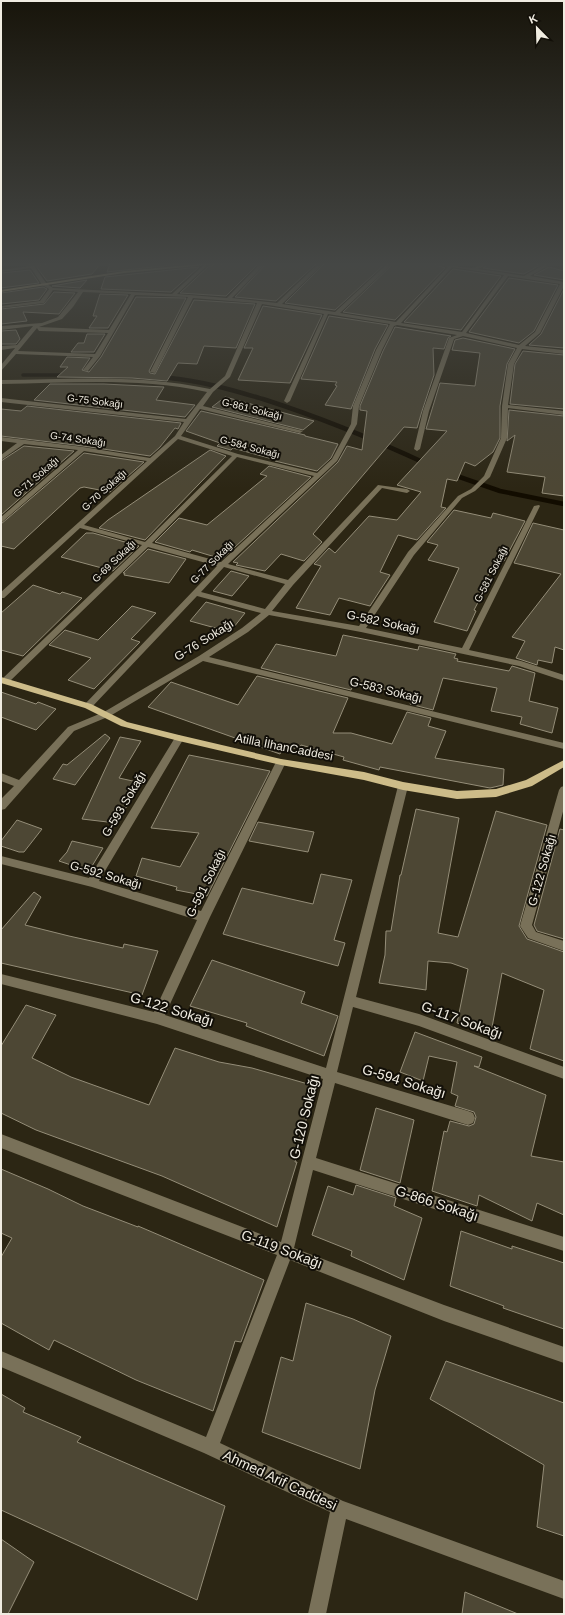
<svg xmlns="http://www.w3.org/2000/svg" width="565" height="1615" viewBox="0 0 565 1615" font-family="Helvetica,sans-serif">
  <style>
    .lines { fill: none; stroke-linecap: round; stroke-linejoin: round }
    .stream-far1 { stroke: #120c00; stroke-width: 3.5 }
    .stream { stroke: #120c00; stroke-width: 4.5 }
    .building { fill: #4d4734; stroke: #948d78 }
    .minor { fill: #797159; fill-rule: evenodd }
    .major { fill: #cdbc89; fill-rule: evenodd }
    .labels { text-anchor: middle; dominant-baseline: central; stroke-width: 4; stroke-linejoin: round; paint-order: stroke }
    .far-street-label { font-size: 10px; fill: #f0ece1; stroke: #120f08 }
    .street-label { font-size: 12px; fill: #f0ece1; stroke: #120f08 }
    .near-street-label { font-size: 14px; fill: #f0ece1; stroke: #120f08 }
  </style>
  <rect width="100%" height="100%" fill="#2c2614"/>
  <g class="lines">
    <path class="stream-far1" d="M23,375H69
      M161,377L178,379"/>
    <path class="stream" d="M170,378C202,381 232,390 263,399C319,417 373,439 427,464
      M451,474L500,491L564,504"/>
  </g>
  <path class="building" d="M57,263H101L92,274L47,281L36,266Z
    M110,263H190L107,272Z
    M229,263H259L226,296L180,293L209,266Z
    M267,263H317L276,301L235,297Z
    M325,263H386L335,310L285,303Z
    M394,263H430L445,268L395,320L343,312Z
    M491,263H531L540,265L524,274L483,268Z
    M199,267L171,292L101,289L105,277Z
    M549,267L564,271V280L534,275Z
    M453,269L501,276L461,330L404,322Z
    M30,270L39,283L1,288V273Z
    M509,278L558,285L534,331L519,343L469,332Z
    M87,280L80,288L52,286Z
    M43,287L47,289L39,300L1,304V293Z
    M564,289V348L529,345L541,334Z
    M54,292L75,293L59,314L23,312L27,321L1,324V309L44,304Z
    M100,294L128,295L108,328H89L97,316H93Z
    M136,297L186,298L149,371L150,373L155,374L194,300L255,304L236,348L204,346L197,364L178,363L167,381L132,378L57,377L68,367H60L67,357L90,358L82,370L89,372L101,357Z
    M263,306L322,315L290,383L238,380L253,348H244Z
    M329,316L388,325L375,349L351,409L325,405L337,386L335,385L337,382L301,379Z
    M395,327L451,336L448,338L444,349L433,348L434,375L422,411L417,428L404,427L313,534L322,542L304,561L281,554L265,571L236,565L238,563L233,562L338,462L347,446L362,450L367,411L360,410V406L383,351Z
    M16,330L20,339L16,344H1V331Z
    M87,334H105L94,352H71L78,343H84Z
    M463,338L515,349L507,364L500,406V438L493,452L475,466L465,462L457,481L447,479L441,507L446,508L417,540L398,535L380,572L390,575L370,606L339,598L330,615L296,608L321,566L314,564L329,548L335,553L369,516L397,520L421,492L397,485L447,431L426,429L440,383L475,386L480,353L452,350L455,340Z
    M523,351L564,355V409L510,404L515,364Z
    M50,384H104L164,387L156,400L195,405L185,417L34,400Z
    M225,397L314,421L303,430L212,407Z
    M27,406L181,423L178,429L175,428L160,447L150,456L83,446L1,436V409L21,411Z
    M509,410L564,416V496L542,493L545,477L507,472L515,435L507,441Z
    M201,411L305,435V436L338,444L331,458L317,471L275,461L276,460L233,448L231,450L217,446L220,443L186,431Z
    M24,446L74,451L1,515V461Z
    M210,450L226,456L145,540L99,528L108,520Z
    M84,453L144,462L110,492L84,487L80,488L14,549L1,546V524Z
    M269,466L311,477L222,559L192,550L190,552L155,542L179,518L207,525L267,476L260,474Z
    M454,510L491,518L493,513L525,521L504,561L497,559L480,590L484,591L474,610L476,611L467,631L434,622L459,568L428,560L438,545L427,542Z
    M533,523L564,530V650L555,647L552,663L538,660L537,665L516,658L525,641L512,637L561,574L514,563Z
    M86,533H93L139,546L113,571L61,557Z
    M148,549L186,559L169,583L124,575L125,573H123Z
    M231,571L249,576L232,596L213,591Z
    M33,585L60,594L62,592L82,598L23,656L1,650V613Z
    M206,602L245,613L230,632L190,621Z
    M132,606L156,613L131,639L140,642L94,689L68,680L91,658L49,645L65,630L98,640Z
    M343,635L418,650L419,646L456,654L454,658L458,659L457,661L509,671L512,666L535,673L529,701L558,708L552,733L520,724L522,717L491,711L497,688L443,678L433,710L410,704L414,697L392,692L393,691L354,683L351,690L261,668L276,644L336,656Z
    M257,676L348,698L333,733H351L392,744L407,712L431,718L428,726L446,731L435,758L504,769L503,785L490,788L380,767L379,770L343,760L344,757L301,745L299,749L284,746L280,754L148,707L171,682L238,705Z
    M1,692L36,704L38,702L56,709L36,730L1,717Z
    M105,734L110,738L75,785L53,779L63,764L67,765Z
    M120,737L141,741L119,778L142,783L116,823L82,819Z
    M189,755L270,771L207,896L176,890L177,887L136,876L142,858L180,867L199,833L151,828Z
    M416,809L459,818L438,933L458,937L496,811L547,825L519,926L527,939L564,952V1061L530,1049L544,990L502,973L491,1033L457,1023L468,969L451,963L428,961L426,990L379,983L385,955L386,931H391L400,875H401Z
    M17,820L42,829L24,852H19L1,846V841Z
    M258,822L314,832L308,852L249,841Z
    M560,829L564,830V939L537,931L534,925Z
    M72,841L103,848L89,871L59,861L67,852Z
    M321,874L352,880L334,940L345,943L338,966L223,934L242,888L313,904Z
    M34,892L41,897L25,925L69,936L123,948L124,944L158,951L142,995L1,963V930Z
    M212,960L305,992L301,1003L338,1016L324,1056L246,1026L247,1023L190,1006Z
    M26,1005L56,1015L32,1058L71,1077L149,1105L175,1048L219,1062L252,1068L315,1086L295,1162H297L277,1227L162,1176L36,1130L1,1113V1046Z
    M415,1032L482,1057L479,1067L474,1066L546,1095L531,1156L564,1162V1215L537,1203L532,1221L479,1195L477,1206L432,1191L444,1131L447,1132L450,1121L469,1126L474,1124L476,1117L474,1112L455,1106L458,1096L451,1093L457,1062L429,1056L423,1081L400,1072Z
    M376,1108L414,1120L400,1183L360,1170Z
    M1,1169L48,1189L83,1206L138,1227V1226L264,1280L241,1342L235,1341L213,1411L136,1380L54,1340L49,1350L1,1323V1257L12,1238L1,1233Z
    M356,1185L396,1198L394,1206L422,1218L404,1280L351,1256L352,1251L312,1235L328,1186L353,1195Z
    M461,1231L512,1249V1246L564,1263V1329L503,1308L504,1306L450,1286Z
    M306,1303L353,1319L391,1336L375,1390L360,1469L262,1432L281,1357L293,1361Z
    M446,1361L564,1403V1536L537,1527L544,1465L430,1399Z
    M1,1394L25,1408L23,1412L81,1437L77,1442L225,1506L197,1600L1,1510Z
    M1,1539L34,1562L8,1614H1Z
    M465,1592L518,1614H462Z"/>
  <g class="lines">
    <path class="minor" d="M28,263H32L46,283L53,288L172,294L206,263H210L177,294L227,298L261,263H266L232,298L277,303L319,263H324L282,304L335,312L388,263H393L340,313L396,322L448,267L431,263C444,263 461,268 472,268C478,267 483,263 490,263L478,269L524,276L547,263H553L530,276L564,282V286L540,333L525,346L564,350V354L522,349L514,364L508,405L564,411V415L508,408L507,438L490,477L475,491L462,498L414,555L366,628L462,648L534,506L539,505L540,506L469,650L521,661L564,675V681L519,666L361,632L269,615L248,632L209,657L564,743V749L203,661L110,716L74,731L5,809L1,810V799L14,786L1,781V773L19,780L68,727L104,712L199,656L242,628L261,613L197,596L91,708H85L84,706L85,704L217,566L148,547L8,683H2V679L142,545L80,528L4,598H1V592L147,461L84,451L1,523V517L78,450L24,444L1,460V455L17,443L1,441V437L83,447L150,458L175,436L184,422L1,402V398L186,419L207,392C139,377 70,383 1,384V380C71,379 141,374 210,389L225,376L257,303L193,298L155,373L150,372L188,297L135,295L100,356L88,371L83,370L93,357L16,354L1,371V365L15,348L1,350V346L17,345L33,326L1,330V326L42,323L58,317L78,292L53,290L44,303L1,308V306L40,301L49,289L42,285L31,268L1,272V270L30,266ZM452,267L504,275L462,332L401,323ZM508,276L560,284L535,332L519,345L466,333ZM83,292L131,294L109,330L39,327L62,319L73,307ZM262,304L324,314L284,401L287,403L290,401L328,314L390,324L376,350L353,406L351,424L332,459L317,473L238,454L181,436L200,409L300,433L303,431L203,406L213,392L230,377ZM397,325L457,335L449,338L423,411L414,449L417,451L420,449L429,411L454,339L463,336L517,348L508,364L502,406L501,438L484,476L471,489L458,496L408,552L359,626L272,611L293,585L382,488L407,493L410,491L407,489L378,485L288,580L228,564L337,461L357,424L359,406L382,350L394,326ZM37,328L39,331L108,333L95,354L18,351ZM178,439L232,456L145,542L84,525ZM237,457L314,476L221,562L152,543ZM224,567L285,584L265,609L201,592Z
      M179,735L184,738L99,881L201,911L276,762L281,759L286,762L210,917L165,1015L326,1068L398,786L400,783H406L408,786L356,997L419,1014L564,1067V1079L419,1026L353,1007L337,1072L468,1111L473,1113L475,1118L473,1123L468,1125L335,1083L316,1158L564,1237V1251L313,1170L294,1248L444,1305L564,1347V1363L444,1321L290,1260L220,1443L343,1501L564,1581V1599L346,1519L326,1614H308L330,1512L204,1453L1,1367V1351L206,1437L277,1255L1,1148V1134L281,1242L323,1079L157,1024L1,984V974L154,1012L197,920L92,887L1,864V856L89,878L176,736Z
      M564,786V808L532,925L536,932L564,941V951L528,938L520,926L559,790L561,787Z"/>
    <path class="major" d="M208,263H228L124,273L1,292V290L124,271Z
      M1,677L91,704L127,722L179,735L281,759L364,772L403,782L457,791L496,789L526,780L564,760V767L532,786L496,797L457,799L403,790L364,780L281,765L179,741L121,726L85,708L1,683Z"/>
  </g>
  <linearGradient id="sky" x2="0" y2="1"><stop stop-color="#18150b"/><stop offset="0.54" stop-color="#454745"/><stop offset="1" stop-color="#454745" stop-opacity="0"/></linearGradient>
  <rect width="565" height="489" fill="url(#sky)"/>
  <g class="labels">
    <g class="far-street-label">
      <text transform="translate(95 401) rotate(7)">G-75 Sokağı</text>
      <text transform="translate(252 409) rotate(14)">G-861 Sokağı</text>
      <text transform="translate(78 439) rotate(8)">G-74 Sokağı</text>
      <text transform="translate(250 447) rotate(15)">G-584 Sokağı</text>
      <text transform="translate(36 477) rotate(-41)">G-71 Sokağı</text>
      <text transform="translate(104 490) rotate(-42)">G-70 Sokağı</text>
      <text transform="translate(114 561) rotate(-44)">G-69 Sokağı</text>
      <text transform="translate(212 562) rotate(-45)">G-77 Sokağı</text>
      <text transform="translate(491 574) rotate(-63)">G-581 Sokağı</text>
    </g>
    <g class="street-label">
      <text transform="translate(383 622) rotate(12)">G-582 Sokağı</text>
      <text transform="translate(204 640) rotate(-32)">G-76 Sokağı</text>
      <text transform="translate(386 690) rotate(14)">G-583 Sokağı</text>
      <text transform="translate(284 747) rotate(11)">Atilla İlhanCaddesi</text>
      <text transform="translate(124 804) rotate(-59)">G-593 Sokağı</text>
      <text transform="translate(542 870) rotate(-74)">G-122 Sokağı</text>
      <text transform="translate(106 875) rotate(16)">G-592 Sokağı</text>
      <text transform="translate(206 883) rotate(-64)">G-591 Sokağı</text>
    </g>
    <g class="near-street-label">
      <text transform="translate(172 1009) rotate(17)">G-122 Sokağı</text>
      <text transform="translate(462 1020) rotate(20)">G-117 Sokağı</text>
      <text transform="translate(404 1081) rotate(17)">G-594 Sokağı</text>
      <text transform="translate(304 1117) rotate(-76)">G-120 Sokağı</text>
      <text transform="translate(437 1203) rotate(18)">G-866 Sokağı</text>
      <text transform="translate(282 1249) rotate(21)">G-119 Sokağı</text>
      <text transform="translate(280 1480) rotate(25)">Ahmed Arif Caddesi</text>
    </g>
  </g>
  <rect width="565" height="1615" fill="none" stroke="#f0ece1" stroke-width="4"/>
  <g transform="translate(537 28) rotate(337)" stroke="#120f08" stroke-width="3" paint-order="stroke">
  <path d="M0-3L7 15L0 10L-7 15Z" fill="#f0ece1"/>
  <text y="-6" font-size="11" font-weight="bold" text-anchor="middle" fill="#f0ece1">K</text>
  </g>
</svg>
